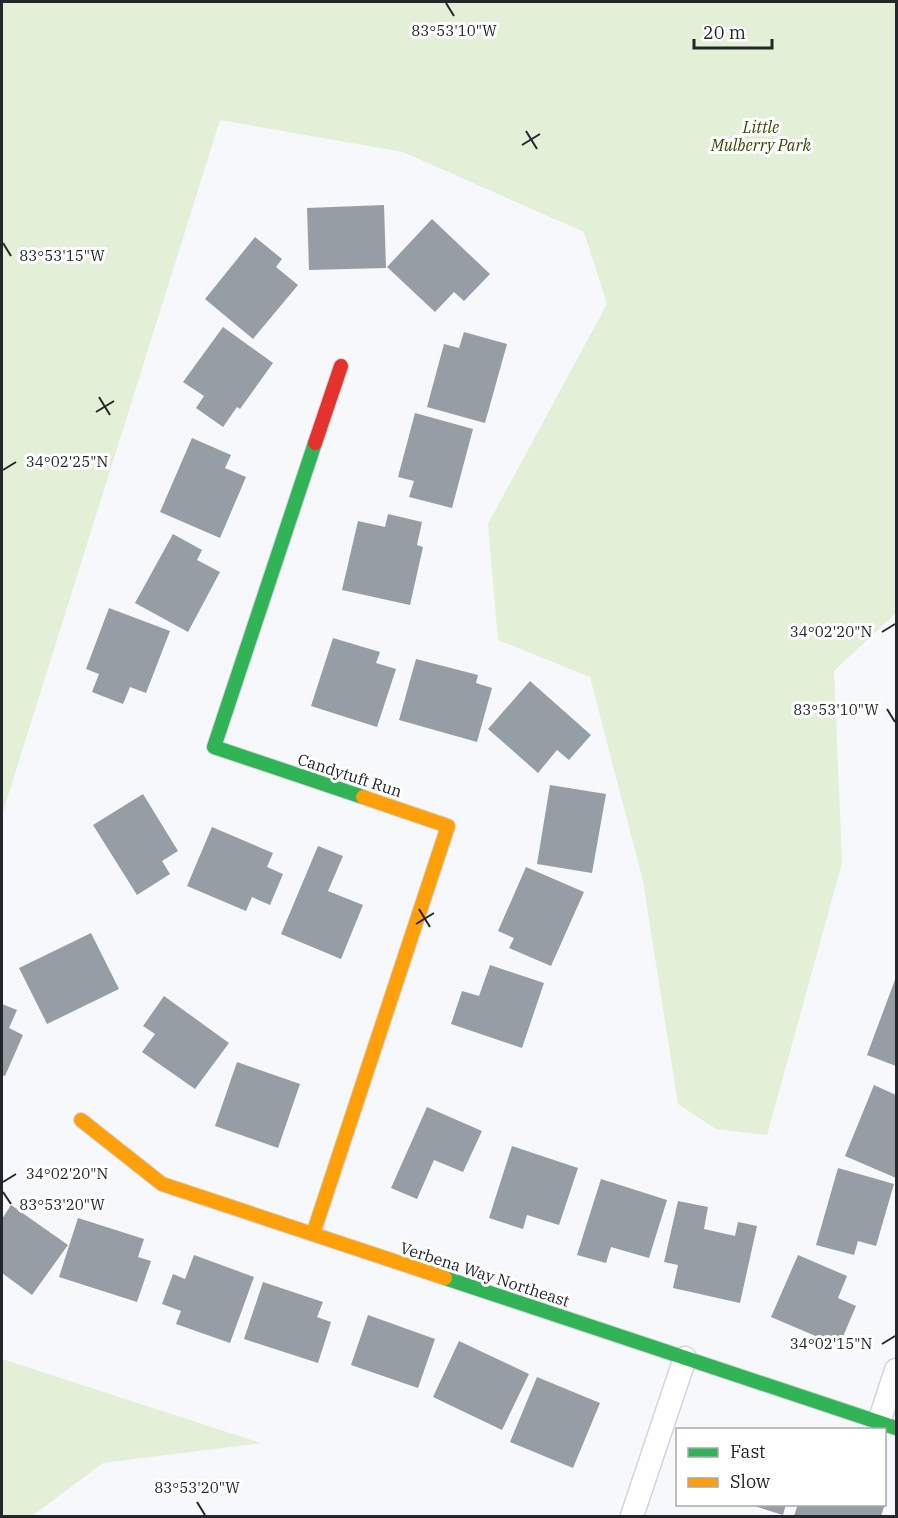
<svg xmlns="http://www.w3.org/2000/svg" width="898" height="1518" viewBox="0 0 898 1518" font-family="'IBM Plex Serif',serif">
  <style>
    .green { fill: #e3efd7 }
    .building { fill: #969da5 }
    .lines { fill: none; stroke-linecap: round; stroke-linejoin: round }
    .street-casing { stroke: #d3d5d9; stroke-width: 25 }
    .fast-casing { stroke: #d3d5d9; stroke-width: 16 }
    .slow-casing { stroke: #d3d5d9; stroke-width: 16 }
    .jam-casing { stroke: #d3d5d9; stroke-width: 16 }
    .street { stroke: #fefefe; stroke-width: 22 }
    .fast { stroke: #30b455; stroke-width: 14 }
    .slow { stroke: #ff9f0a; stroke-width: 14 }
    .jam { stroke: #e5322d; stroke-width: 14 }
    .ticks { fill: none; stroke: #23262a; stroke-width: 2 }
    .labels { text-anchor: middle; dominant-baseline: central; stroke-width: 6; stroke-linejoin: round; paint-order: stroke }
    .park-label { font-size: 16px; font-style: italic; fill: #344900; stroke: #fff }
    .street-label { font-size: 16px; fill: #23262a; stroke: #fff }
    .ticks-label { font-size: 15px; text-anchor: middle; fill: #23262a; stroke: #fff; stroke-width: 6; stroke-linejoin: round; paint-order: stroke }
  </style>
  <rect width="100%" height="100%" fill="#f6f8fb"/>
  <path class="green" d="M2,2H896V613L834,671L842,863L767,1135L716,1129L678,1104L643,881L590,677L498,640L488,524L607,304L584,232L403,152L220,120L2,815Z
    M2,1359L261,1443L103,1463L32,1516H2Z"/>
  <path class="building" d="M384,205L386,268L309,270L307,208Z
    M432,219L490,274L464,301L454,292L435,312L387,267Z
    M255,237L282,259L276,267L298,285L253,339L205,299Z
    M223,327L273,363L240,409L237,407L223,427L196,408L204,396L183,382Z
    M464,332L507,344L485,423L427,407L444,344L459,348Z
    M415,413L473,429L452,508L409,497L414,481L398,477Z
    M192,438L231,455L225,468L246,477L220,538L160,512Z
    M388,514L422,522L417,545L423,547L410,605L342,590L358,521L385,527Z
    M173,534L202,550L197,560L220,572L188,632L135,603Z
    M109,608L170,631L146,693L130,687L123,704L92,692L99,674L86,669Z
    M333,638L380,652L376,663L396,669L377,727L311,706Z
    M416,659L478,675L476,683L492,688L477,742L399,720Z
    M530,681L591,735L569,760L557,750L538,773L488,729Z
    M550,785L606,794L592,873L537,864Z
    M143,794L178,851L162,861L170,874L137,895L93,825Z
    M212,827L273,853L267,867L283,874L270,905L252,897L246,911L187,886Z
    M318,846L343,856L328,891L363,905L341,959L281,934Z
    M526,867L584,892L551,966L509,948L514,938L498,931Z
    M91,933L119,989L47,1024L19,968Z
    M490,965L544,983L522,1048L451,1024L462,991L479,996Z
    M896,977V1066L867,1055Z
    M164,996L229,1043L195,1089L142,1052L155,1034L143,1026Z
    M2,1004L17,1010L9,1028L23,1035L5,1076L2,1075Z
    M237,1062L300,1084L278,1148L215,1126Z
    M874,1085L896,1095V1178L845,1156Z
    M427,1107L482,1131L463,1172L434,1160L417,1199L391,1188Z
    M512,1146L578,1168L559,1225L527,1215L523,1229L489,1218Z
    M838,1168L894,1184L876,1246L858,1241L854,1255L816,1245Z
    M601,1179L667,1200L649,1258L611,1247L606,1263L577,1255Z
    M678,1201L708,1207L704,1229L735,1236L738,1222L757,1226L740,1303L673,1288L678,1265L664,1262Z
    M11,1205L68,1245L32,1295L2,1273V1219Z
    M78,1218L144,1239L138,1257L151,1261L137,1302L59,1277Z
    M194,1255L254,1277L230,1343L176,1324L181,1311L162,1304L173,1274L185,1279Z
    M798,1255L847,1276L838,1298L856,1306L839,1346L771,1317Z
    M263,1282L323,1302L317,1317L331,1322L318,1363L244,1339Z
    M368,1315L435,1339L418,1388L351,1365Z
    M459,1341L529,1374L502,1430L433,1397Z
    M537,1377L600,1403L573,1468L510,1442Z
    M748,1504H786L783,1515Z
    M798,1504H885L881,1516H794Z"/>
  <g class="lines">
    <g class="street-casing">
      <path id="street" d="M879,1422L896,1370
        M632,1516L685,1358"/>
    </g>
    <g class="fast-casing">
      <path id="fast" d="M315,443L214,747L363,797
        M445,1278L896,1428"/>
    </g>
    <g class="slow-casing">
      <path id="slow" d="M81,1120L162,1184L445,1278
        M313,1234L448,826L363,797"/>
    </g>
    <g class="jam-casing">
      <path id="jam" d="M315,443L341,366"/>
    </g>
    <use href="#street" class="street"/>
    <use href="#fast" class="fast"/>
    <use href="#slow" class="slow"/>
    <use href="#jam" class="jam"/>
  </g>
  <path class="ticks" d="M446,3L454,16M526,131L537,149M522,145L540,134M3,243L11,256M99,397L110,415M96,412L114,401M3,470L16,462M882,632L895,624M887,709L895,722M419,909L430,927M416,924L434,913M3,1182L16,1174M3,1192L11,1204M882,1344L895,1336M197,1502L205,1515"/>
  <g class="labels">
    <g class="park-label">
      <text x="761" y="127">Little<tspan x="761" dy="18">Mulberry Park</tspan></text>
    </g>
    <g class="street-label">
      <text transform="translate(350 775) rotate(18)">Candytuft Run</text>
      <text transform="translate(485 1274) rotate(18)">Verbena Way Northeast</text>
    </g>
  </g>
  <g class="ticks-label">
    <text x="454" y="36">83°53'10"W</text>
    <text x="62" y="261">83°53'15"W</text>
    <text x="67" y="467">34°02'25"N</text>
    <text x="831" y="637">34°02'20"N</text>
    <text x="836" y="715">83°53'10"W</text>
    <text x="67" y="1179">34°02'20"N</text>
    <text x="62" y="1210">83°53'20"W</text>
    <text x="831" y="1349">34°02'15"N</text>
    <text x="197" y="1493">83°53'20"W</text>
  </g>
  <rect width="898" height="1518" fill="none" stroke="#23262a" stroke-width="6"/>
  <rect x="676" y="1428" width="210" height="78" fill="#ffffff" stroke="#a7a8aa" stroke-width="1.5"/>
  <rect x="688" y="1448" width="30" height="9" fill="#30b455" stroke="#a7a8aa" stroke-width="1.5"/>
  <text x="730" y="1458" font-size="18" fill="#23262a">Fast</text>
  <rect x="688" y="1478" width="30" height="9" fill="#ff9f0a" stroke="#a7a8aa" stroke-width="1.5"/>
  <text x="730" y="1488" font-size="18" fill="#23262a">Slow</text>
  <path d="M694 39v9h78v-9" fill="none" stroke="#23262a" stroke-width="3"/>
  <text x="703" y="39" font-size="18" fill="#23262a" stroke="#ffffff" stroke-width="4.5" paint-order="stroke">20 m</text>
</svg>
